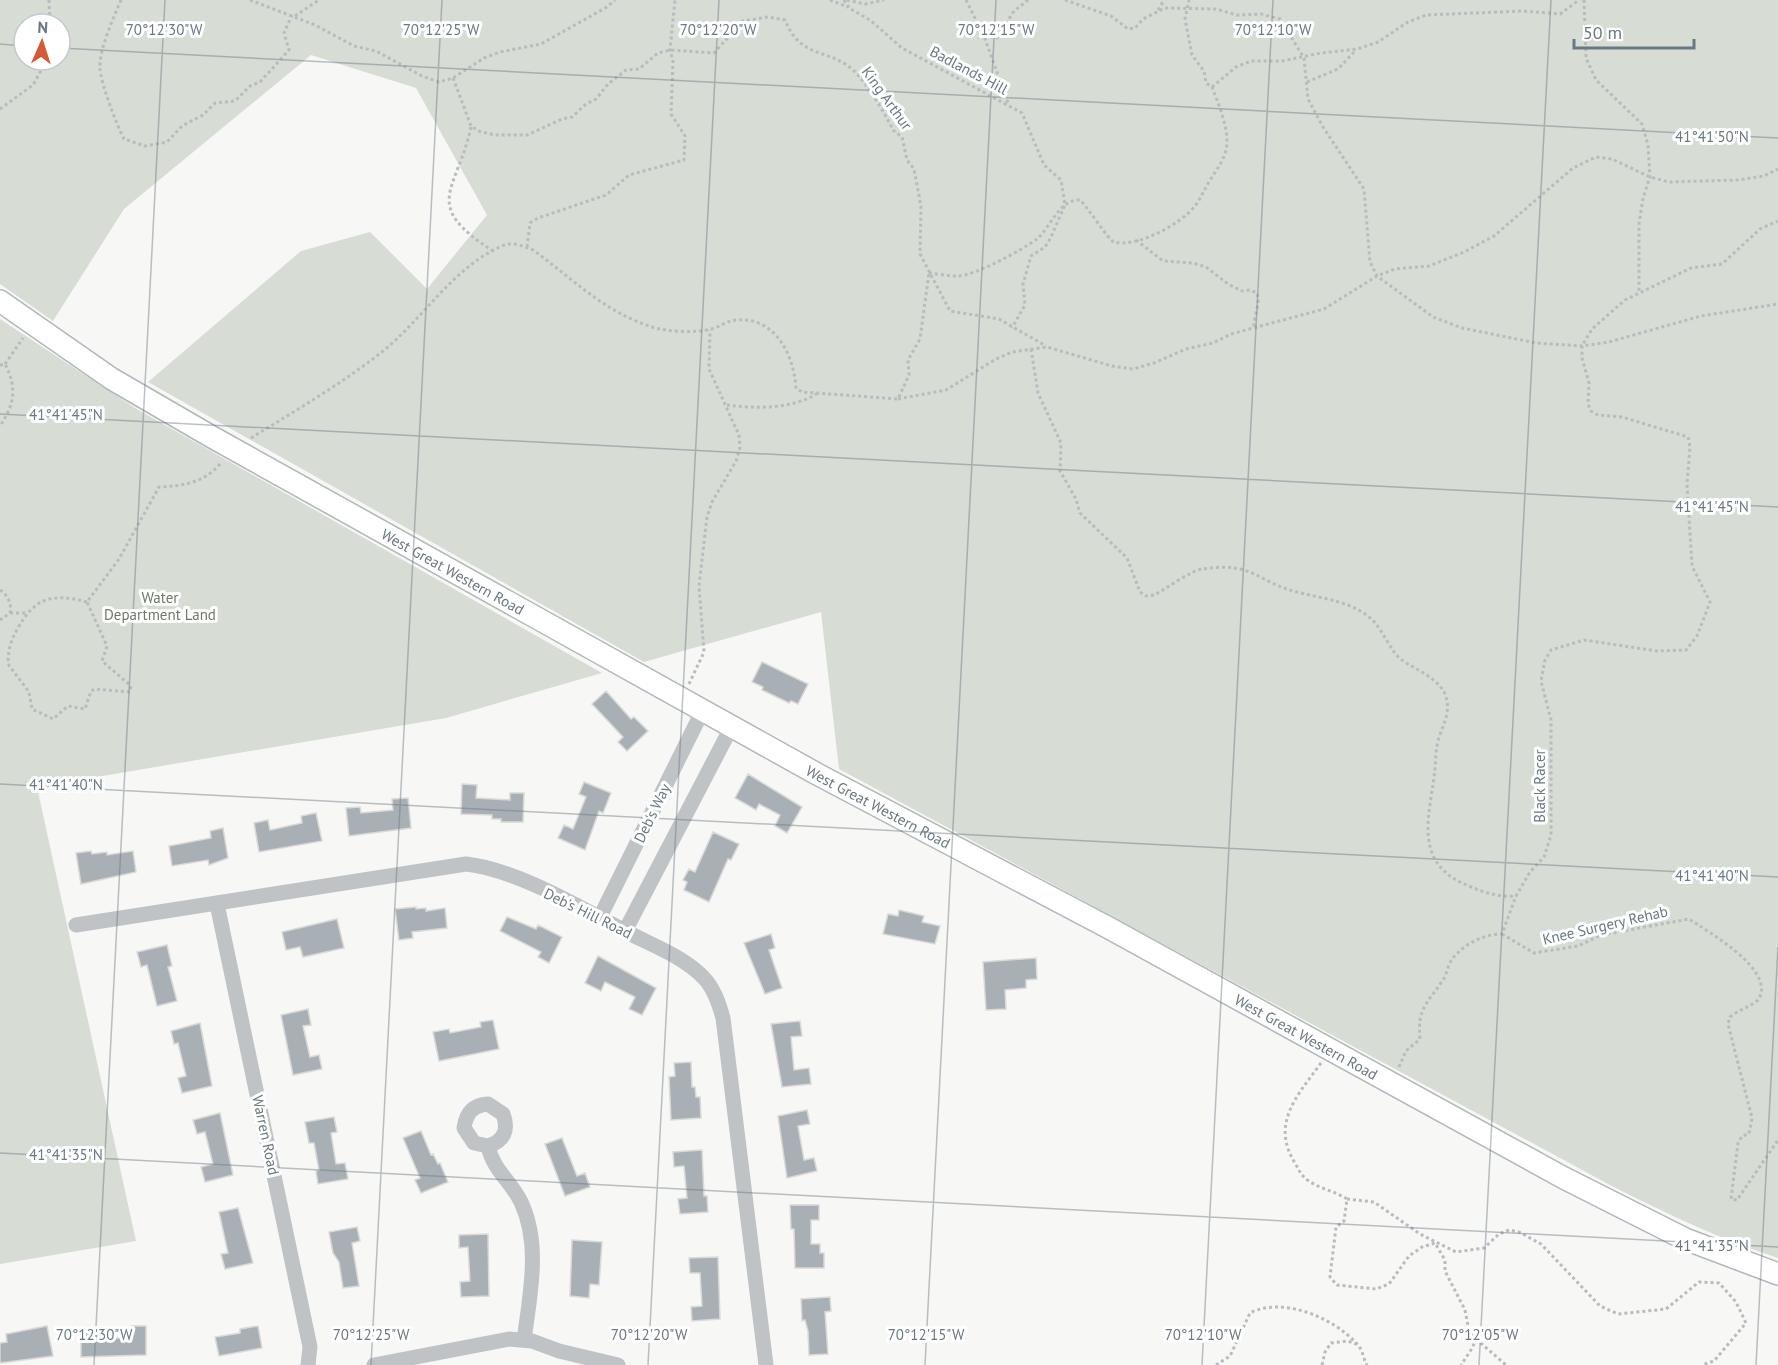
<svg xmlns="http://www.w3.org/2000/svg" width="1778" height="1365" viewBox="0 0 1778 1365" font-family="'PT Sans',sans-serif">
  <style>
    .green { fill: #d7dcd4; fill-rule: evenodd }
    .building { fill: #a9b0b5; stroke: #d9d9d7; stroke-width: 1.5 }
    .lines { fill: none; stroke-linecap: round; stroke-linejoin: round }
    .secondary-casing { stroke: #b1b7bb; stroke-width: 24 }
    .path { stroke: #b9bcbe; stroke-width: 3; stroke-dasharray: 3 3; stroke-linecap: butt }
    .street { stroke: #bfc3c6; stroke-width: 15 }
    .secondary { stroke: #fff; stroke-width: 21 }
    .ticks { fill: none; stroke: #697883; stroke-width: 1.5; stroke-opacity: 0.45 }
    .labels { text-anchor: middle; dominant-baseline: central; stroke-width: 6; stroke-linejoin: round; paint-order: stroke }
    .street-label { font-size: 15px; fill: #697883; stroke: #fff }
    .park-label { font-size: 15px; fill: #6b7b67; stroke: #fff }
    .ticks-label { font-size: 15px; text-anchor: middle; fill: #697883; stroke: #fff; stroke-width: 6; stroke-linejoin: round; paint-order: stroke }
  </style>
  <rect width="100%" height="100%" fill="#f7f7f5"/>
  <path class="green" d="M0,0H1778V1258C1720,1239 1665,1213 1610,1185L839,769L821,612L644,662L148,382L301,251L370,232L427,289L487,215L416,88L311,55L124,209L53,321L0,284ZM24,24H60V60H24Z
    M0,319L135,408L602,673L446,718L37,787L136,1241L0,1264Z"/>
  <path class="building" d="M762,662L808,684L798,704L791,701L789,703L762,690L763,687L752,682Z
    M606,691L631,719L634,717L648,731L627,751L618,742L623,737L592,704Z
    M748,774L802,807L787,833L775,826L780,815L759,804L756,810L735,798Z
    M584,782L611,793L603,813L599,811L585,850L558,838L564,825L573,829L586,797L579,794Z
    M462,784L477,785L476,798L510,800V793H524L523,822H501V819H492V815L461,814Z
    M408,798L411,828L349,836L346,808L360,807L361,813L393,810L392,799Z
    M316,813L322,841L259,852L254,823L268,820L270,830L302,823L301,816Z
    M223,828L228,858L209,865L208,860L172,866L169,846L211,838L210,831Z
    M713,832L739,844L731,860L728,859L709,902L684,890L687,882L683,880L689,869L695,872Z
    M91,851L92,854L107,852V855L133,851L136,872L81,884L76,853Z
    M416,907V909L426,908V911L445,908L447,928L412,932L413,938L399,940L395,909Z
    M899,910L924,916L922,922L940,926L935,944L883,934L888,914L898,916Z
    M507,917L536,929L538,925L562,937L549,963L538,957L541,952L500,931Z
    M337,919L344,948L303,957L300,947L286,950L282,932Z
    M771,934L775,948L769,950L782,988L765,994L744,943Z
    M167,945L172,966L168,967L177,1001L157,1006L147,965L141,967L137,952Z
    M598,956L656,988L642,1015L629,1009L635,997L605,982L601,991L585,983Z
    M1036,958L1037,979L1026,980V988L1005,990L1006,1009L986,1010L983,962Z
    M308,1009L311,1025L303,1026L310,1057L319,1055L322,1069L293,1075L281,1015Z
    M493,1020L499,1049L439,1061L433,1032L449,1029L450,1033L481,1027L480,1022Z
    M800,1021L802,1036L791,1037L794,1070L809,1068L811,1084L782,1087L771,1024Z
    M200,1023L212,1086L182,1093L178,1078L186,1076L178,1043L174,1044L171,1031Z
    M691,1062L692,1087H695L696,1097H700L701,1118L671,1120L669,1077L675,1076L674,1063Z
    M807,1110L810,1124L798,1126L804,1160L814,1158L817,1171L787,1178L778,1116Z
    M220,1113L233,1175L205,1182L201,1167L213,1164L205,1132L197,1134L193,1120Z
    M334,1117L337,1132L331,1133L336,1164L345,1163L348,1179L318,1184L316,1171L319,1170L314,1143H309L305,1122Z
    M421,1131L431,1155L433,1154L438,1164L440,1163L448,1182L421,1193L415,1180L420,1178L403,1138Z
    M562,1138L577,1176L585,1173L590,1187L565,1196L545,1144Z
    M702,1150L704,1196H707L708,1212L680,1214L678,1199L687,1198L684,1166L674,1167L673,1152Z
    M790,1205H819V1220H811V1244H820V1253H824V1268H795L794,1229H791Z
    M238,1208L253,1263L225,1269L221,1254L228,1253L219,1212Z
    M357,1227L360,1241L352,1243L359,1286L343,1288L339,1262L333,1253L329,1232Z
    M488,1234L489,1296L461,1297L460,1282L470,1281L468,1247L459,1248V1235Z
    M572,1240L602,1242L599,1285L590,1284L589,1298L570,1296Z
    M718,1257L720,1319L692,1321L691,1307L702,1306L700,1273H690L689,1258Z
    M830,1297L831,1311L825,1312L828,1354L809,1355L808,1331L805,1320L802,1321L801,1299Z
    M47,1326L53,1356L0,1363V1343L7,1342L6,1334Z
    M131,1326H146V1355L81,1357V1328H98V1338H131Z
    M258,1326L262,1348L219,1356L215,1337L240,1333V1329Z"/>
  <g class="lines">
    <g class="secondary-casing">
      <g id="secondary">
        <path id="s1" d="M0,301L112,379L212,437L817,774L1109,928L1564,1178L1685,1239L1778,1274"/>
      </g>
    </g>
    <path class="path" d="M49,0L50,24
      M121,0C114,17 99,49 100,68C100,81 117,126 124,139L145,146L167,142L182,126L203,115L215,103L235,101L250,86L260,82L289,50L284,33L292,15
      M250,0L315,25L354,46L376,51L422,76L439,82L453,78L484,58L500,52L541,44L607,7L615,0
      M830,0L848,7
      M844,0L849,8L870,20L902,48L1022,113L1044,165L1061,180L1065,205L1050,239L1045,247L1031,256L1023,284L1025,305L1012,328
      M847,0L865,4L884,0
      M966,0L984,36L1008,103
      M1065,0L1111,16L1128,29L1135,28L1143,19L1165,8L1216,9L1237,15L1261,14L1280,19L1304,58L1308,99L1323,127L1364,189L1370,262L1377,276L1433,317L1462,328L1502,336L1536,343L1582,346L1609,342L1701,316L1778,304
      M1584,0L1586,58L1596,80L1642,124L1648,145L1650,177L1643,198L1639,224V292
      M1158,10L1164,0
      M295,16L319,0
      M984,36L997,38L1014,11L1028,0
      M453,78L471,126L478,131L495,135H527L562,119L572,117L586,104L596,99L608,84L626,70L639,69L658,53L670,50L714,53L743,21L768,17L785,20C802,62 830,46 856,73C872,90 883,112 894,131L902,137L907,160L914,169L921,206L920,254L950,311L999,319L1046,346
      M1307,82L1338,69L1356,50
      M1212,87L1236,67L1251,61H1282L1321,53L1357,49L1378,42L1408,22L1426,15L1522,11L1560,14L1579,0
      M0,109L33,85L47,60
      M471,127C457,192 420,204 493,251
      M1136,240L1163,261L1193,263L1206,267L1228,284L1242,291L1250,290L1257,293C1261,305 1253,316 1254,329
      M527,247L530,223L538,218L606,195L629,175L684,160L685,136L671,114L673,61L670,50L675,0
      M929,273C938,274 948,276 957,276C975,276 1022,250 1037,239C1051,227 1059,199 1080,200C1087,206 1109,241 1114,242C1137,248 1181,224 1195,206C1201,198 1204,190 1209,182C1217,168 1227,158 1227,141C1227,124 1218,103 1212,87L1206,83L1204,71L1192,55L1185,19L1189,0
      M1031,349L1038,393L1061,443L1060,471L1076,499L1080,513L1127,558L1140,592L1146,596L1154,595C1166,589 1190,571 1202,569C1211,568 1225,566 1234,568C1252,570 1267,582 1284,588C1311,598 1346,598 1369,617C1383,628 1390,652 1402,660C1416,670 1441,679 1446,697C1451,714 1442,726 1438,741C1435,753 1436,765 1434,777C1429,816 1415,859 1460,882C1477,890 1497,898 1516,896L1530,872L1544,857L1551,835V720L1541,681L1545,660L1551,650L1584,640L1657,651L1686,650L1697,636L1710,602L1692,566L1687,484L1690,447L1688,437L1622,417L1598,415L1591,411L1588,404L1589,383L1582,358V346L1592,329L1625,300L1691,268L1722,264L1760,229L1778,221
      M5,364L23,338
      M0,365L5,364C17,387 15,404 0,426
      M898,399L946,390L996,359L1012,352L1047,347L1112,366L1133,369L1154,363L1186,349L1213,343L1231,334L1324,309L1377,276L1395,269L1429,266L1464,252L1494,236L1573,168L1596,157L1612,159L1650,177L1669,182L1738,180L1764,176L1778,169
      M727,405C757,409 793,409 818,393
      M251,438C295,411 341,384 382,352C423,319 452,268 502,246C512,241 523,246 533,250C572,278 604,312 652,327C667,332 696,333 711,329C720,327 728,320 737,320C776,317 794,356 796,388L802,392L898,399L909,375L908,360L920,339L929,273
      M0,590C8,595 12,604 10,613L0,620
      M87,602C53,593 35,597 18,628C11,640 8,649 8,664L29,692L32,709L53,719L68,706L85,709L91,691L95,689L130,692L131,686L102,661L107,646L87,602L119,559L159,487C183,486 204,483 221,463
      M10,613H26
      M689,684L704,652L699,586L707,517L712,502L736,461L740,448L739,435L709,369L710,330
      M1502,934L1534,953L1578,946L1601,935L1689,919C1707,931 1778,971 1758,1000C1750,1007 1738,1010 1730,1017L1728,1024L1752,1118L1749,1134L1742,1136L1738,1143L1731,1199L1737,1200L1778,1140
      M1321,1063C1298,1095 1270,1123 1295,1163C1299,1170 1301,1176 1309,1181C1320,1189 1335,1191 1347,1199L1344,1221L1336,1227L1330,1277L1337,1285L1376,1289L1389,1284L1409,1256L1422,1247L1435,1243L1445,1260V1271L1465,1310L1469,1331L1475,1339L1473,1347L1461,1365
      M1399,1067L1406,1051L1420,1039C1417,1008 1427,1004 1443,980C1447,974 1448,964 1453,958C1464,944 1484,934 1502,934L1516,896
      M1347,1199L1374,1202L1420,1234L1456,1252L1484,1248L1499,1234L1509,1230L1519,1232L1541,1244L1600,1306L1618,1314L1666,1309L1699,1282L1719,1283L1736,1302L1746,1323L1714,1361L1702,1365
      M1476,1339L1506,1365
      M1216,1365L1230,1356L1250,1313C1283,1296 1334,1318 1357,1344C1363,1350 1363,1358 1367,1365
      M1322,1365L1325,1352L1331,1343L1348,1341L1356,1344"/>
    <path class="street" d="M217,904L310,1347L308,1365
      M600,917L703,710
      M76,925L466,864C515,869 581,908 625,931C651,945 683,956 703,977C714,988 719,1004 723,1018L766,1365
      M625,931L732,726
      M488,1146C504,1141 509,1130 503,1114L488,1104C473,1105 466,1113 464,1128L474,1143L488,1146C493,1170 511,1181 521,1202C541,1244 530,1295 524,1340
      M374,1365L509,1339L532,1341L559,1351L618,1365"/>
    <use href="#secondary" class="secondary"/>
  </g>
  <path class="ticks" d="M0,44L24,46M60,48L1778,138M0,414L1778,507M0,784L1778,877M0,1153L1778,1247M94,1365L165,0M371,1365L442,0M648,1365L719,0M925,1365L996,0M1202,1365L1273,0M1479,1365L1551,0M1756,1365L1778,947"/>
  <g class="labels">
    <g class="street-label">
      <text transform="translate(969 70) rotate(28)">Badlands Hill</text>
      <text transform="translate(887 98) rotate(54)">King Arthur</text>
      <text stroke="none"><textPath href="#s1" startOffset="528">West Great Western Road</textPath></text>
      <text transform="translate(1539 786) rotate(-90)">Black Racer</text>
      <text stroke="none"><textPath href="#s1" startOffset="1014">West Great Western Road</textPath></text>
      <text transform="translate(652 813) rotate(-64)">Deb's Way</text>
      <text transform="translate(588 913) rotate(26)">Deb's Hill Road</text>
      <text transform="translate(1605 925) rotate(-13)">Knee Surgery Rehab</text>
      <text stroke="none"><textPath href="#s1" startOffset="1500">West Great Western Road</textPath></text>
      <text transform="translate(266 1135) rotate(78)">Warren Road</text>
    </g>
    <g class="park-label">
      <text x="160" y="597">Water<tspan x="160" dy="17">Department Land</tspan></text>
    </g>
  </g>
  <g class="ticks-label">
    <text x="164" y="35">70°12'30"W</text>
    <text x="441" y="35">70°12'25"W</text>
    <text x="718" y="35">70°12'20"W</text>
    <text x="996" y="35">70°12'15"W</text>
    <text x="1273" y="35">70°12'10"W</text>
    <text x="1712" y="142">41°41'50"N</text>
    <text x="66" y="420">41°41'45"N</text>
    <text x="1712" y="512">41°41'45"N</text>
    <text x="66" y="790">41°41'40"N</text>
    <text x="1712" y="881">41°41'40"N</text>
    <text x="66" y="1160">41°41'35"N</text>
    <text x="1712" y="1251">41°41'35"N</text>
    <text x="94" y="1340">70°12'30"W</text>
    <text x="371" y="1340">70°12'25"W</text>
    <text x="649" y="1340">70°12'20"W</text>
    <text x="926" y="1340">70°12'15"W</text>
    <text x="1203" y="1340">70°12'10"W</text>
    <text x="1480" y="1340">70°12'05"W</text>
  </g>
  <g transform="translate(42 42) rotate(3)"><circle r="28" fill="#ffffff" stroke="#c3c9cd" stroke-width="1.5"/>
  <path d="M0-4.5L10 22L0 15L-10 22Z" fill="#d55b37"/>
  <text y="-9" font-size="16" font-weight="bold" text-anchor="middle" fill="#697883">N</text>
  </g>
  <path d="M1574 39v9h120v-9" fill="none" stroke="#697883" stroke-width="3"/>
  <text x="1583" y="39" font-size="18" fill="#697883" stroke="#ffffff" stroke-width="4.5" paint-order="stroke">50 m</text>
</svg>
